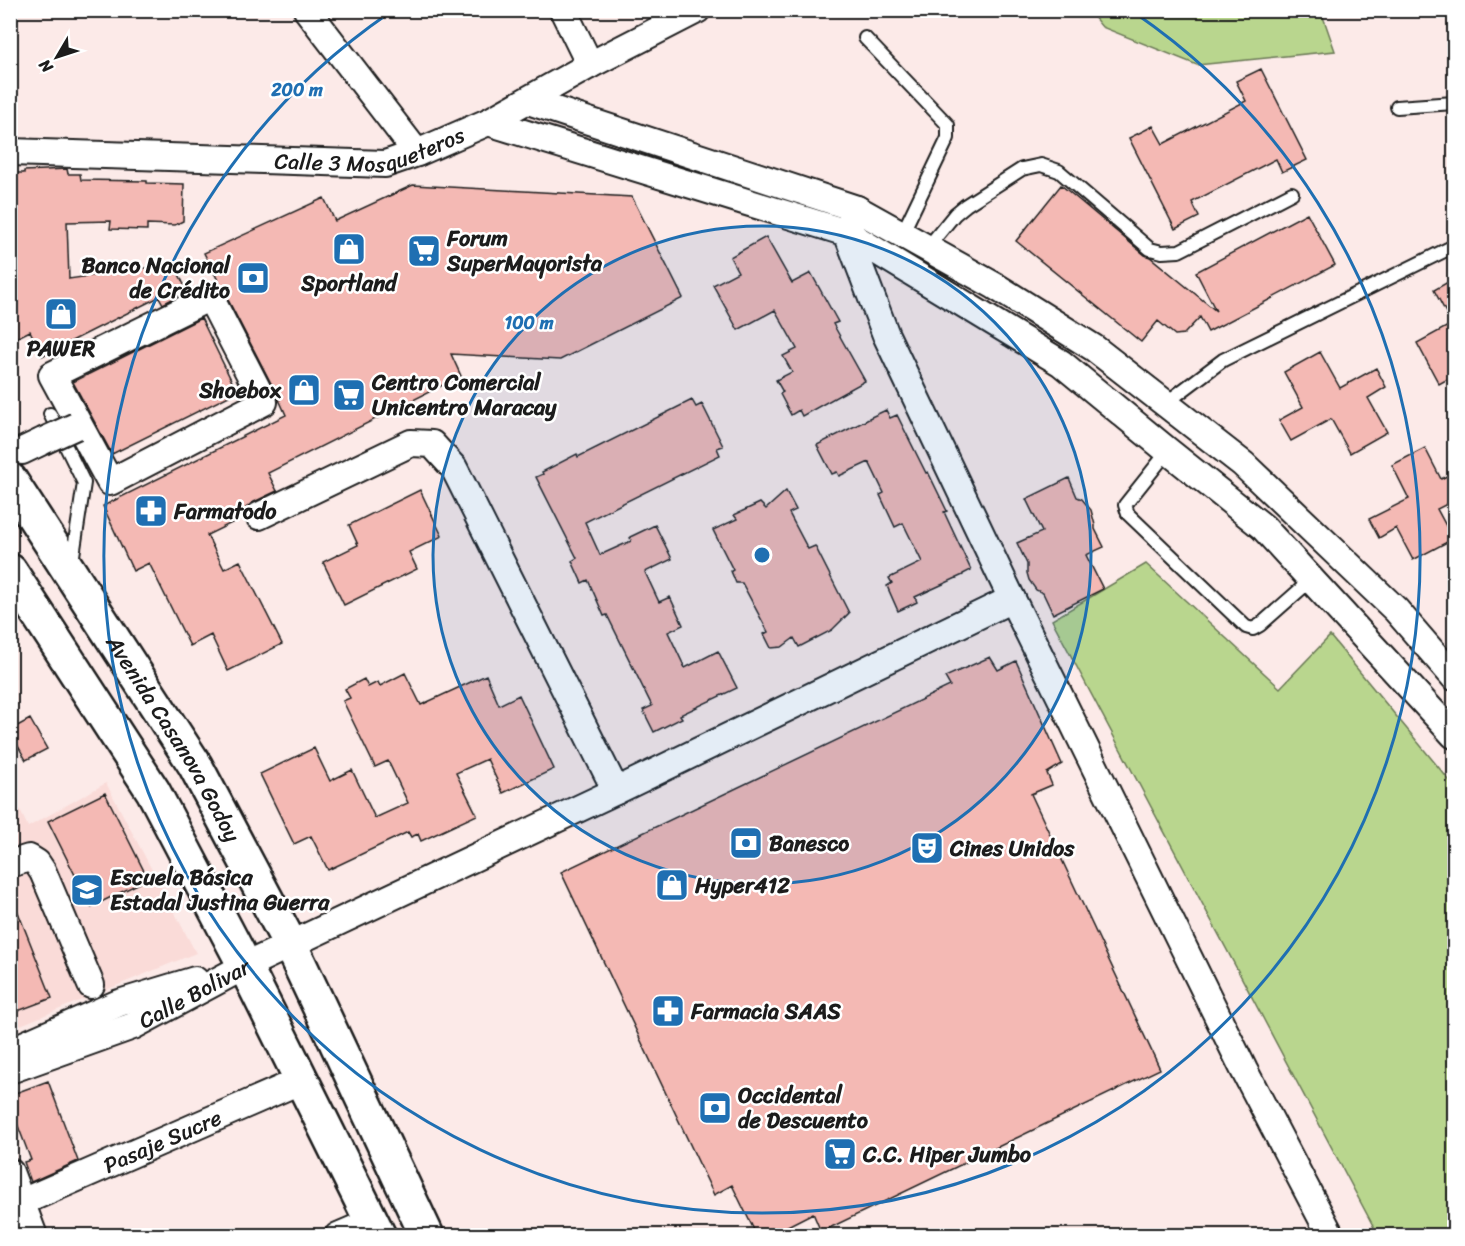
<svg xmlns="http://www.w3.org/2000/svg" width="1465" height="1246" viewBox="0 0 1465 1246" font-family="Sriracha,sans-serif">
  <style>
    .built { fill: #fadbd8 }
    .green { fill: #b9d68e; stroke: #6a7955; stroke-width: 1.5 }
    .building { fill: #f4b9b4; stroke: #1c1c1c; stroke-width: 1.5 }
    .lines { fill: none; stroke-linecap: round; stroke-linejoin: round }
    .lane-casing { stroke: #1c1c1c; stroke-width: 16 }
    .street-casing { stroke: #1c1c1c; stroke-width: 30 }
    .secondary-casing { stroke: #1c1c1c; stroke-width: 38 }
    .lane { stroke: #fff; stroke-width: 12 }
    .street { stroke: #fff; stroke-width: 26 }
    .secondary { stroke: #fff; stroke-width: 33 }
    .street-bridge-casing { stroke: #1c1c1c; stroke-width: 30; stroke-linecap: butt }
    .street-bridge { stroke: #fff; stroke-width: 26 }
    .ring { fill: none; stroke: #1f6fb2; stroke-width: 3 }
    .labels { text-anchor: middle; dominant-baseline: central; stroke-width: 5; stroke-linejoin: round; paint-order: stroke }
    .street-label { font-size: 22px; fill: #1c1c1c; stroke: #fff }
    .poi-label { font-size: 22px; font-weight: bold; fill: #1c1c1c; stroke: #fff; text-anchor: start }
    .centre { fill: #1f6fb2; stroke: #fff; stroke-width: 3 }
    .ring-label { font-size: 18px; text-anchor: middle; font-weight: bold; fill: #1f6fb2; stroke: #fff; stroke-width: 5; stroke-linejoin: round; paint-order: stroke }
  </style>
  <rect width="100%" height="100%" fill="#fceae8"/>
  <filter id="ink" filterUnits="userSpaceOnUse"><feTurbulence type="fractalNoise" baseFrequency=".0167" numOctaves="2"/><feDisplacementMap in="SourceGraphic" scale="12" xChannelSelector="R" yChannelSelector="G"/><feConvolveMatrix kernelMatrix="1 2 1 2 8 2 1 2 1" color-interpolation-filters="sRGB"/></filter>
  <g filter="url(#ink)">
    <path class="built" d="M106,783L196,953L11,1029V812L19,808L28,827Z"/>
    <path class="green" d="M1089,11H1321L1335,51L1197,65L1102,27Z
      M1146,564L1280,688L1330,636L1454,786V1235H1378L1052,620Z"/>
    <path class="building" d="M1261,69L1307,160L1282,172L1276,159L1192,202L1199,217L1175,229L1129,138L1153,126L1163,144L1246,101L1236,81Z
      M67,169L68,174H80L81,180L147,181V183L184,184L183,221L175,225L147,224V230L110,229L111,221L67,222L69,279L174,264L187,291L163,304L159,297L42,356L30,331L10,341V173H24V171Z
      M413,185L632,197L683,298L560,360L451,354L461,376L268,473L277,491L252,503L246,508L244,517L207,535L224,569L240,561L282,644L228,671L211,635L190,646L149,563L133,571L103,506L286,415L277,395L204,253L324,198L335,221Z
      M1061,185L1145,255L1150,257L1216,311L1196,272L1307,213L1335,265L1208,332L1200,317L1184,334L1175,335L1158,321L1141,342L1016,241Z
      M766,237L792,283L811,273L838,322L833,324L865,381L802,416L799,410L791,415L780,394L783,392L776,380L792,372L783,356L797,349L775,310L738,330L713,285L738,272L730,257Z
      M1455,278V375L1439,384L1417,343L1452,324L1434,290Z
      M201,318L237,392L112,454L73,382Z
      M1320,352L1340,388L1376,368L1386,387L1368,398L1387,432L1350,453L1331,419L1291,441L1279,420L1303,407L1284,372Z
      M692,400L696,407L702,404L723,446L717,448L720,455L585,522L600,555L631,541L630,537L655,525L672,559L645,572L659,602L670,597L683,625L668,632L685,668L718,651L737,688L680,715L682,718L654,732L643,710L652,706L607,615L604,616L588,580L582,583L572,561L577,558L536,477L543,474L542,472L577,454L578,457Z
      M886,410L890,418L897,415L926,473L928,472L947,511L944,512L971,570L963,574V575L915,597L917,602L898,611L887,586L892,583L889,578L922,562L903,523L895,527L880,495L884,493L869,462L839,476L837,472L832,474L817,445L869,419V418Z
      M1425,448L1441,479L1455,472V500L1437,509L1453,539L1413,560L1396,528L1379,538L1369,519L1409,499L1392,465Z
      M1069,478L1077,497L1082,499L1091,510L1095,525V529L1104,547L1086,555L1103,589L1053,614L1043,593L1036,590L1029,580L1027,573V564L1017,543L1042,532L1026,499Z
      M420,490L442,536L409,552L417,569L344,605L323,562L358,545L349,525Z
      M786,491L796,510L789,513L808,549L815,546L849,613L832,630L799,647L794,638L782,647L771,648L764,634L768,632L742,583H736L731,571L733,570L713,530L737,519L734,515L760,503L766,509Z
      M990,657L998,670L1016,661L1062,764L1047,773L1052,785L1031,794L1160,1069L821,1232L813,1213L768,1236H757L732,1185L714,1195L561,872L950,686L945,677Z
      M405,673L421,705L486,675L499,705L519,695L554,769L503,793L487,759L456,773L477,815L421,841L418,834L411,837L408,832L328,870L311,836L294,844L260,774L314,748L330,781L352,770L375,818L408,803L388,761L375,767L343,701L350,698L345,689L364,679L368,687L378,682L380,686Z
      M30,719L47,749L26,760L10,732V730Z
      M105,793L148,879L91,907L48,821Z
      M10,897H12L52,998L10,1014Z
      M48,1081L78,1161L31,1182L24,1162L31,1160L15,1118L10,1119V1095Z"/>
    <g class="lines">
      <g class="lane-casing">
        <path id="lane" d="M865,38L948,125V138L902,234
          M1397,107L1454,103
          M928,247L955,214L966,205L1022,169L1041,165L1059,171L1150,249L1162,252L1179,251L1292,193
          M1166,403L1223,360L1454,246
          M50,414L84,483L72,562
          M1168,451L1125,505L1128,514L1246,627L1253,629L1260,625L1311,580"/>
      </g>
      <g class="street-casing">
        <g id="street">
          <path d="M307,10L417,153"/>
          <path d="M563,10L590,65"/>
          <path d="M528,101L857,209L995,286L1094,348L1243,464L1396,610L1454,677"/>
          <path d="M488,122L847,233L1061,363L1168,451L1263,527L1454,735"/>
          <path id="s1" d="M10,152L385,164L417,153L488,122L590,65L697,10"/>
          <path d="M857,209L847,233L886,335L1012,599L1244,1070L1331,1236"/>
          <path d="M210,297L264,402L110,482L52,375Z"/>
          <path d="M22,451L43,441"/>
          <path d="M259,516L411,443L432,444L454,468L616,791"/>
          <path d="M10,864L29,858L37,863L43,872L91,985"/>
          <path d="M10,1051L119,1003L195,980"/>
          <path id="s2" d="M10,1070L133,1026L245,966L616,791L1012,599"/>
          <path d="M10,1172L34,1236"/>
          <path id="s3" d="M22,1202L302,1080"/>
          <path d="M338,1236L373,1221"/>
        </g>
      </g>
      <g class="secondary-casing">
        <g id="secondary">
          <path id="s4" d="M10,480L195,765L290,944L427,1236"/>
          <path d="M10,571L153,791L245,966L379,1236"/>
        </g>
      </g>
      <use href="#lane" class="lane"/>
      <use href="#street" class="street"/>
      <use href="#secondary" class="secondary"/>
      <g class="street-bridge-casing">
        <path id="street-bridge" d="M43,441L76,426"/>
      </g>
      <use href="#street-bridge" class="street-bridge"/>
    </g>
  </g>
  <circle cx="762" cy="555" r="329" fill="#1f6fb2" fill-opacity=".12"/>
  <g class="ring">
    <circle cx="762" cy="555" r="329"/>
    <path d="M1135 13A658 658 0 1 1 389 13"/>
  </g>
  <defs>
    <g id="shop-square" transform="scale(1.725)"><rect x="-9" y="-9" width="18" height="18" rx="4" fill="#1f6fb2" stroke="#fff"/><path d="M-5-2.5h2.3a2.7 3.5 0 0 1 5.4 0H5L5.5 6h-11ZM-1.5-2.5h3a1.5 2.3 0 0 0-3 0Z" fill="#fff"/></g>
    <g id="supermarket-square" transform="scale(1.725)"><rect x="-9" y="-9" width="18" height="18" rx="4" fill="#1f6fb2" stroke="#fff"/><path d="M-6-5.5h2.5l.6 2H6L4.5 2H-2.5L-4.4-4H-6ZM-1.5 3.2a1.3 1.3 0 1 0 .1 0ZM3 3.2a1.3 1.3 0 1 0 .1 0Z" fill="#fff"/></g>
    <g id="bank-square" transform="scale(1.725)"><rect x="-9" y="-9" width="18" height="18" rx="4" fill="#1f6fb2" stroke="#fff"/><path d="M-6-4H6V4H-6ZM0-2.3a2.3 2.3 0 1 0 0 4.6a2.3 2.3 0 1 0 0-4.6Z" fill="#fff"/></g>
    <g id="pharmacy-square" transform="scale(1.725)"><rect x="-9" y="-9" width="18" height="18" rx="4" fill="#1f6fb2" stroke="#fff"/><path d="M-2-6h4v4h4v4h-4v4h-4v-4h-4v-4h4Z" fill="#fff"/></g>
    <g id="theatre-square" transform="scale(1.725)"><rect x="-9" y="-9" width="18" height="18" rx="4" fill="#1f6fb2" stroke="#fff"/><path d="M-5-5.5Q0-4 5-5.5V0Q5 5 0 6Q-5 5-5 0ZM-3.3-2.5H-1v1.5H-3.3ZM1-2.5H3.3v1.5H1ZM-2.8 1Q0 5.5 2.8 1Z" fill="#fff"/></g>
    <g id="school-square" transform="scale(1.725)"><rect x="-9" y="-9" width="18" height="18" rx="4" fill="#1f6fb2" stroke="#fff"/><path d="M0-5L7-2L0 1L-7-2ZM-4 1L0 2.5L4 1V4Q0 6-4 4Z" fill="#fff"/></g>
  </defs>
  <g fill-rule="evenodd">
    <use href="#shop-square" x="349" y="249"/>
    <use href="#supermarket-square" x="424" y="251"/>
    <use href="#bank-square" x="253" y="278"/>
    <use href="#shop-square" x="61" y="314"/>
    <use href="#shop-square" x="304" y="390"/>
    <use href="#supermarket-square" x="349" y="395"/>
    <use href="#pharmacy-square" x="151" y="511"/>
    <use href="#bank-square" x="746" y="843"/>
    <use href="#theatre-square" x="927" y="848"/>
    <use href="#shop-square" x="672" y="885"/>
    <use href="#school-square" x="87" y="890"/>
    <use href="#pharmacy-square" x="668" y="1011"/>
    <use href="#bank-square" x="715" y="1108"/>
    <use href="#supermarket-square" x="840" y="1154"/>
  </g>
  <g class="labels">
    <g class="street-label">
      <text stroke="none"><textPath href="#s1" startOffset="362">Calle 3 Mosqueteros</textPath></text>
      <text stroke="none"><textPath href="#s4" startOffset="306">Avenida Casanova Godoy</textPath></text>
      <text stroke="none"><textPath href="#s2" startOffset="200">Calle Bolivar</textPath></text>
      <text stroke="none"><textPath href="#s3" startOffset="153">Pasaje Sucre</textPath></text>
    </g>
    <g class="poi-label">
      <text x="447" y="238">Forum<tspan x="447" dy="25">SuperMayorista</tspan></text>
      <text x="230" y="265" text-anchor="end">Banco Nacional<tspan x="230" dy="25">de Crédito</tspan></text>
      <text x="349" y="283" text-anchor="middle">Sportland</text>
      <text x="61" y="348" text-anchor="middle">PAWER</text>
      <text x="372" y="382">Centro Comercial<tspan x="372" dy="25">Unicentro Maracay</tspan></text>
      <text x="281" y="390" text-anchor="end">Shoebox</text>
      <text x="174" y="511">Farmatodo</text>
      <text x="769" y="843">Banesco</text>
      <text x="950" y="848">Cines Unidos</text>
      <text x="110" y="877">Escuela Básica<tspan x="110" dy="25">Estadal Justina Guerra</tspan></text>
      <text x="695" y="885">Hyper412</text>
      <text x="691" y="1011">Farmacia SAAS</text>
      <text x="738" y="1095">Occidental<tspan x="738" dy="25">de Descuento</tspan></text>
      <text x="863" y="1154">C.C. Hiper Jumbo</text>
    </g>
  </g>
  <circle cx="762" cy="555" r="9" class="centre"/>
  <g class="ring-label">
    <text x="297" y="96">200 m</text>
    <text x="529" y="329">100 m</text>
  </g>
  <rect width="1465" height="1246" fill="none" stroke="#fff" stroke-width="36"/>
  <rect x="18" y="18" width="1429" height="1210" fill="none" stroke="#1c1c1c" stroke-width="2" filter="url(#ink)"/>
  <g transform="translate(57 57) rotate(231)" stroke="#ffffff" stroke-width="4.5" paint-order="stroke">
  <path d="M0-4.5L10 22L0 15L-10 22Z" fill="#1c1c1c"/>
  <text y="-9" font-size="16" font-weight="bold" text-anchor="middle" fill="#1c1c1c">N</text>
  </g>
</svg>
